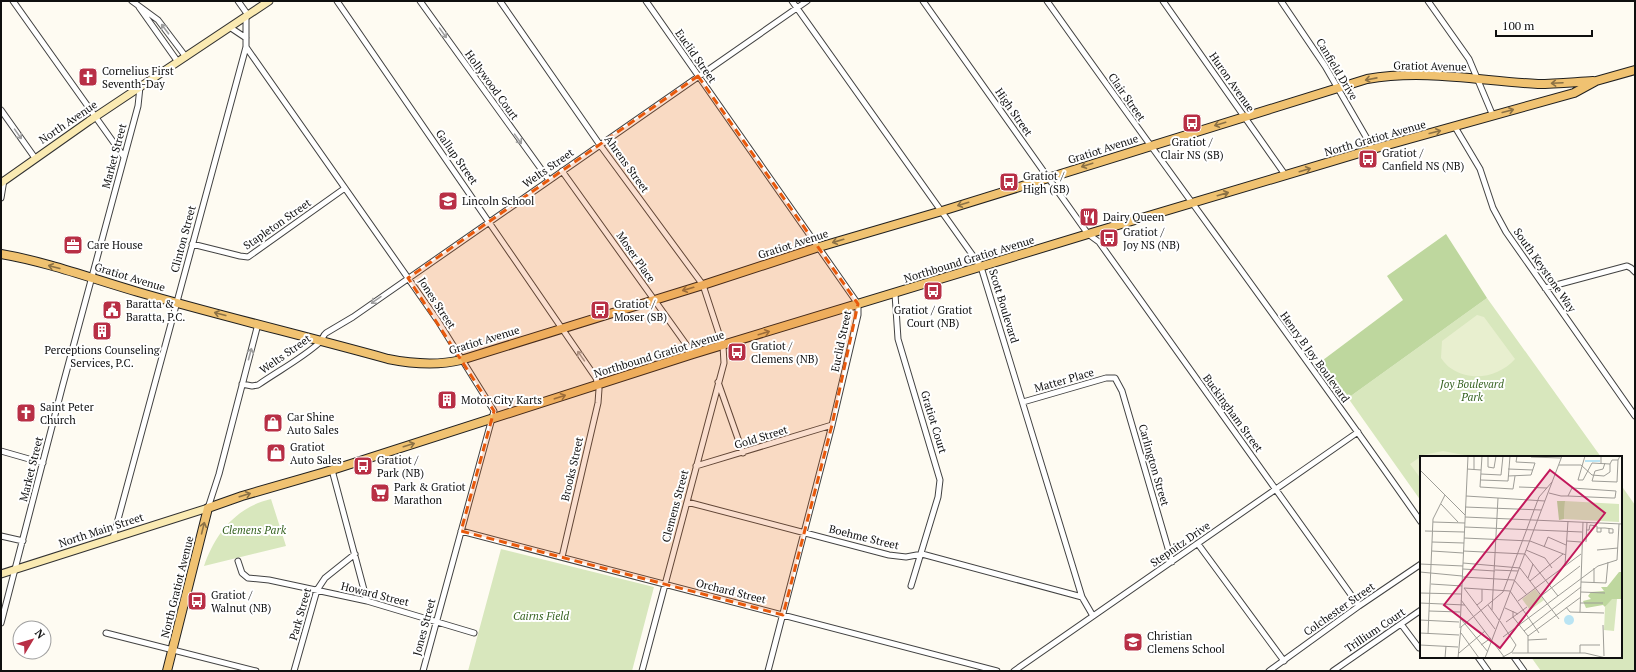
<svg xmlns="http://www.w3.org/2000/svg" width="1636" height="672" viewBox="0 0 1636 672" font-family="'PT Serif',serif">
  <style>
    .green { fill: #d8e7bd }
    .forest { fill: #bed79e }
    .pitch { fill: #e8efcf }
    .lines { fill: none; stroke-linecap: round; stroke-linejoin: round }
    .street-casing { stroke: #424242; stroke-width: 7 }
    .secondary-casing { stroke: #313131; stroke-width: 9 }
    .primary-casing { stroke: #202020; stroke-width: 10 }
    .street { stroke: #fff; stroke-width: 5 }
    .secondary { stroke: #faeab2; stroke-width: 7 }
    .primary { stroke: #f0c271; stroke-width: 8 }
    .oneway { stroke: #9f9f9f }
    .oneway2 { stroke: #8b7145 }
    .marked { fill: #e8590c; fill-opacity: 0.2; stroke: #e8590c; stroke-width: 3; stroke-dasharray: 8 5; stroke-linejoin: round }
    .labels { text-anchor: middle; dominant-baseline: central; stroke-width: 4; stroke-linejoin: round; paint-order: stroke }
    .street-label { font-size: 11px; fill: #0f0f0f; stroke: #fff }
    .poi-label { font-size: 11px; fill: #0f0f0f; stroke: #fff; text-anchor: start }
    .park-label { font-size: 11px; font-style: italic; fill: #386423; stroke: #fff }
    .inset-river { fill: none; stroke: #bae4f3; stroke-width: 2 }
    .inset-road { fill: none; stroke: #9e9d97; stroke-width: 1 }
    .view { fill: #c2185b; fill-opacity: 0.15; stroke: #c2185b; stroke-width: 2 }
    .inset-edge { fill: none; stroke: #0f0f0f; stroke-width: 2 }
  </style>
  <rect width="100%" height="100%" fill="#fefbf2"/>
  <path class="green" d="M1487,298L1601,457H1421V501L1348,398Z
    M1621,485L1635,505V671H1541L1531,657H1621Z
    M271,499L286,546L204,566C215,534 236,507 271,499Z
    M501,549L654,587L632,671H468Z"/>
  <path class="forest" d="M1446,234L1487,298L1348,398L1319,363L1403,300L1387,276Z"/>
  <path class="pitch" d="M1477,315L1484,317L1515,359C1499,377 1472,382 1452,369C1448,367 1444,362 1441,358L1442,341Z
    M1443,451L1464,455L1467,457H1421V479L1410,464L1423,455Z"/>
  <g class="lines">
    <g class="street-casing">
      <path id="street" d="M13,1L124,157
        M132,1L158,20L186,57
        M238,1L248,15
        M337,1L596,378L599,389L598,403L562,557
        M420,1L549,180
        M500,1L600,145L703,285L723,346L724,363L642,671
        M646,1L858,304V315L832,425L768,671
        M792,1L981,267L1082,597L1093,616
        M923,1L1088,234L1099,242L1359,606
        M1047,1C1171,176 1299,347 1421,522
        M1163,1L1286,176
        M1281,1L1325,66L1373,149
        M1428,1L1469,59L1493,116
        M139,7L178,62
        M231,28L246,38
        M246,47L408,278L438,321L494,411L423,671
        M1,110L35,158
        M1455,127L1480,169L1493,208L1506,232L1635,416
        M562,171L693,354
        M1,198L4,180
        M192,244L240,256L248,257L345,188
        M1545,288L1627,266L1631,268L1635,272
        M895,294L898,339L940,480L938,497L911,586
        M718,382L743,453
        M242,384L252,386L258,385C278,371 301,359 319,343C323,340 322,336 326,333L353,317L807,1
        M1023,402L1106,378H1115L1122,391L1172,562
        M1,451L43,463
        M696,466L832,425
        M332,470L367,601
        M687,502L889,555L906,557L922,554L1082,597
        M208,508L219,474L258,324
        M461,531L997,671
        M1,536L23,541
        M113,538L246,47V17
        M1198,544L1284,661
        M238,561L242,573L248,578L269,580L367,601L474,633
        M1,623L62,388L138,106L140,87
        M1401,624L1419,648L1421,647
        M106,633L256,671
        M1478,657L1488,671
        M1514,657L1524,671
        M294,671L317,590L325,578L355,554
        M1014,671L1358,432
        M1269,671L1359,606L1421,564
        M1333,671L1421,610"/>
    </g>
    <g class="secondary-casing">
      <path id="secondary" d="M1,183L89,121L269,1
        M1,574L208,508"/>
    </g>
    <g class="primary-casing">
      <path id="primary" d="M1,254C48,262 93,279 138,292C221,316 305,336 388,359C413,364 436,366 461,360L703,285L819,247L942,211L1367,79C1424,69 1481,81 1538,84C1556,84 1575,82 1593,81
        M167,671L208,508L242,496L332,470L693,354L1088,234L1373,149L1574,93L1596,81L1635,70"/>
    </g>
    <use href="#street" class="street"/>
    <use href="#secondary" class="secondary"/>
    <use href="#primary" class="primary"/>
  </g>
  <defs><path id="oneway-shaft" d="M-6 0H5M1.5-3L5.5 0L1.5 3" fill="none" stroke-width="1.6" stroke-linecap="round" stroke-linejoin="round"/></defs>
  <g class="oneway">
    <use href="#oneway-shaft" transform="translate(165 29) rotate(-127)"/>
    <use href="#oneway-shaft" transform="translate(443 33) rotate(54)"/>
    <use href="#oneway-shaft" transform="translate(18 134) rotate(55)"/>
    <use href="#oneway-shaft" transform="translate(518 139) rotate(54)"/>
    <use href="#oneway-shaft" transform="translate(376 300) rotate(145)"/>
    <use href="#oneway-shaft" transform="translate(250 354) rotate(-75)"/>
    <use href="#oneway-shaft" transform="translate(581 356) rotate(-125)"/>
  </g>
  <g class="oneway2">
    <use href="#oneway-shaft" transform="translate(1371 79) rotate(169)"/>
    <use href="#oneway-shaft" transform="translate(1557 83) rotate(177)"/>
    <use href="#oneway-shaft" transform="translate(1508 111) rotate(-15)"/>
    <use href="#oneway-shaft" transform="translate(1220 124) rotate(163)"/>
    <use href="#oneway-shaft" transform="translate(1435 132) rotate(-14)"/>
    <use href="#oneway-shaft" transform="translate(1087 165) rotate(162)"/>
    <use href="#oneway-shaft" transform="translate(1305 170) rotate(-17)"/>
    <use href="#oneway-shaft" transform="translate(1223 194) rotate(-16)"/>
    <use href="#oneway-shaft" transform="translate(963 204) rotate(163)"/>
    <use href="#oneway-shaft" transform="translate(838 241) rotate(164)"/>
    <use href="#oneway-shaft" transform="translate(54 267) rotate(-165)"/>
    <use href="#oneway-shaft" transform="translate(688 289) rotate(164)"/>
    <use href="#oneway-shaft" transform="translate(220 314) rotate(-165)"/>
    <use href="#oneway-shaft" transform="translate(764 333) rotate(-17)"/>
    <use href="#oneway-shaft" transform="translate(560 397) rotate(-18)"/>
    <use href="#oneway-shaft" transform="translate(409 445) rotate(-17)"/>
    <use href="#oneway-shaft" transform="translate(245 495) rotate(-17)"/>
    <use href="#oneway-shaft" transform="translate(203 528) rotate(-76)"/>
  </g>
  <path class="marked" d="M698,76L858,304L832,425L783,615L461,531L494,411L408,278Z"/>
  <defs>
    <g id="church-square" transform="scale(1)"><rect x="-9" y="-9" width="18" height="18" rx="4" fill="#b82f45" stroke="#fff"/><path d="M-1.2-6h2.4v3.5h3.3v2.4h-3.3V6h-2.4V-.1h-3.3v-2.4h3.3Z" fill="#fff"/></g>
    <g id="bus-square" transform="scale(1)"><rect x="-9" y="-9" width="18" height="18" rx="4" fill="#b82f45" stroke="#fff"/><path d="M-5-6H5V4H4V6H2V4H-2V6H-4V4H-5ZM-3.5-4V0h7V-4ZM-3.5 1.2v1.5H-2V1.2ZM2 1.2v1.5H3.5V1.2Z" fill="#fff"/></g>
    <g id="school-square" transform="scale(1)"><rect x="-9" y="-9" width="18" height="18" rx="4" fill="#b82f45" stroke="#fff"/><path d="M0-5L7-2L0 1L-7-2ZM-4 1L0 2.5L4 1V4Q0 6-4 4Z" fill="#fff"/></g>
    <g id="restaurant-square" transform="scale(1)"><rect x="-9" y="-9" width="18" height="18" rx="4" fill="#b82f45" stroke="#fff"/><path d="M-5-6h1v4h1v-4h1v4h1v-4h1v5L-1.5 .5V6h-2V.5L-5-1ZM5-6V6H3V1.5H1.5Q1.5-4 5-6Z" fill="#fff"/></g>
    <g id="office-square" transform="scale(1)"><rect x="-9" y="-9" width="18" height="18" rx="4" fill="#b82f45" stroke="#fff"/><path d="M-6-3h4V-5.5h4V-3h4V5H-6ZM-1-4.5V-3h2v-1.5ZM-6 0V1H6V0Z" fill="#fff"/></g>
    <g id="civic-square" transform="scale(1)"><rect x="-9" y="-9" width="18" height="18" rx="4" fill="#b82f45" stroke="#fff"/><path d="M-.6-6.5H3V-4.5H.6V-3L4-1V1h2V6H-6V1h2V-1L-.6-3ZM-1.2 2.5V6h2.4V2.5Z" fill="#fff"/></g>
    <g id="building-square" transform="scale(1)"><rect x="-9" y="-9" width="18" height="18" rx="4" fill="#b82f45" stroke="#fff"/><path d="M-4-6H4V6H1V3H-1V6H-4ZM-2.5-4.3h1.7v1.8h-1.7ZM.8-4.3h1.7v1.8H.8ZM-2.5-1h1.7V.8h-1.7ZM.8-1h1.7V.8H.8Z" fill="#fff"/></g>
    <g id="shop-square" transform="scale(1)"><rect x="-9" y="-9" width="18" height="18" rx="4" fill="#b82f45" stroke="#fff"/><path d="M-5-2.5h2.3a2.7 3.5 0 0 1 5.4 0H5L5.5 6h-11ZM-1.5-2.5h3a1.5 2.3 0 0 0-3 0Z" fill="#fff"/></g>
    <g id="supermarket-square" transform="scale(1)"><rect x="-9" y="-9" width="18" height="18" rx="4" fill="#b82f45" stroke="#fff"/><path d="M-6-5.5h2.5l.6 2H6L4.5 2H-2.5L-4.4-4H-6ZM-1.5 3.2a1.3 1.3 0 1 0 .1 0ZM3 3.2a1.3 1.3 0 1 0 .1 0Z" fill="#fff"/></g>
  </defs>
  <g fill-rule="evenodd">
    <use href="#church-square" x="88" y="77"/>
    <use href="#bus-square" x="1192" y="123"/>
    <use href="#bus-square" x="1368" y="159"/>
    <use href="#bus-square" x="1009" y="182"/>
    <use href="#school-square" x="448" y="201"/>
    <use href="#restaurant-square" x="1089" y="217"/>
    <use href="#bus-square" x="1109" y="238"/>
    <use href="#office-square" x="73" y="245"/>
    <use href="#bus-square" x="933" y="291"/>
    <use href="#civic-square" x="112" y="310"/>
    <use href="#bus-square" x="600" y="310"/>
    <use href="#building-square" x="102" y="331"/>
    <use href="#bus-square" x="737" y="352"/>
    <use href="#building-square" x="447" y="400"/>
    <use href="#church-square" x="26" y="413"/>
    <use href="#shop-square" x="273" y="423"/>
    <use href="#shop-square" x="276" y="453"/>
    <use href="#bus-square" x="363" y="466"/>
    <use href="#supermarket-square" x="380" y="493"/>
    <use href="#bus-square" x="197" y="601"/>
    <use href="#school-square" x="1133" y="642"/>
  </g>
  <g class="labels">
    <g class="street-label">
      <text transform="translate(696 56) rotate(55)">Euclid Street</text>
      <text transform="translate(1430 66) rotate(1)">Gratiot Avenue</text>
      <text transform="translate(1337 69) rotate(59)">Canfield Drive</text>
      <text transform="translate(1232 82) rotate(55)">Huron Avenue</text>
      <text transform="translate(492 85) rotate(54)">Hollywood Court</text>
      <text transform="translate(1127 97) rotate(55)">Clair Street</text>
      <text transform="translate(1014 112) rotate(55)">High Street</text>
      <text transform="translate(68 122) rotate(-34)">North Avenue</text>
      <text transform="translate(1375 138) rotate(-16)">North Gratiot Avenue</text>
      <text transform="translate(1103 149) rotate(-18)">Gratiot Avenue</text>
      <text transform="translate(114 156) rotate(-75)">Market Street</text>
      <text transform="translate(457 157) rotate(55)">Gallup Street</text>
      <text transform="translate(627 164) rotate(54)">Ahrens Street</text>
      <text transform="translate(548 168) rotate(-35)">Welts Street</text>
      <text transform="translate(277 224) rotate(-35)">Stapleton Street</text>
      <text transform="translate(183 239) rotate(-75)">Clinton Street</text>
      <text transform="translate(793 244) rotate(-18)">Gratiot Avenue</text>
      <text transform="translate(636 257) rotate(55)">Moser Place</text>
      <text transform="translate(969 259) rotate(-17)">Northbound Gratiot Avenue</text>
      <text transform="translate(1545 270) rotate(55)">South Keystone Way</text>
      <text transform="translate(130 277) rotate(17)">Gratiot Avenue</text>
      <text transform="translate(437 303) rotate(57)">Jones Street</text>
      <text transform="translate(1004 306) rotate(73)">Scott Boulevard</text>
      <text transform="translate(484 340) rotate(-17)">Gratiot Avenue</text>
      <text transform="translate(841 341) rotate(-78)">Euclid Street</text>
      <text transform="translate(285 354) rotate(-35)">Welts Street</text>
      <text transform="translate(659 354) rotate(-17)">Northbound Gratiot Avenue</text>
      <text transform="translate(1315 357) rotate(54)">Henry B Joy Boulevard</text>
      <text transform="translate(1064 380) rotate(-16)">Matter Place</text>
      <text transform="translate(1233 413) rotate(54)">Buckingham Street</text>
      <text transform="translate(934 422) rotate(73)">Gratiot Court</text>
      <text transform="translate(761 437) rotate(-17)">Gold Street</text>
      <text transform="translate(1154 465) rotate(74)">Carlington Street</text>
      <text transform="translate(31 469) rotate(-76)">Market Street</text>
      <text transform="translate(572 469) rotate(-77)">Brooks Street</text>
      <text transform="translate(675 506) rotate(-75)">Clemens Street</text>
      <text transform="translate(101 530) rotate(-18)">North Main Street</text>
      <text transform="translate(864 537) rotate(14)">Boehme Street</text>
      <text transform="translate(1180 544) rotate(-35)">Stepnitz Drive</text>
      <text transform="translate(177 587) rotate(-76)">North Gratiot Avenue</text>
      <text transform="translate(731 591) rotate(14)">Orchard Street</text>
      <text transform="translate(375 594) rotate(14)">Howard Street</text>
      <text transform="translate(1339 609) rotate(-35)">Colchester Street</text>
      <text transform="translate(300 614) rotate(-74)">Park Street</text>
      <text transform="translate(424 627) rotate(-75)">Jones Street</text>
      <text transform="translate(1375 630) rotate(-34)">Trillium Court</text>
    </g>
    <g class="poi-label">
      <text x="102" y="71">Cornelius First<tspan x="102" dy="13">Seventh-Day</tspan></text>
      <text x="1192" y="142" text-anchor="middle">Gratiot /<tspan x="1192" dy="13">Clair NS (SB)</tspan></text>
      <text x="1382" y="153">Gratiot /<tspan x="1382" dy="13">Canfield NS (NB)</tspan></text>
      <text x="1023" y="176">Gratiot /<tspan x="1023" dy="13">High (SB)</tspan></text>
      <text x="462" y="201">Lincoln School</text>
      <text x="1103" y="217">Dairy Queen</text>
      <text x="1123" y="232">Gratiot /<tspan x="1123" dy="13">Joy NS (NB)</tspan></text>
      <text x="87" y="245">Care House</text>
      <text x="126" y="304">Baratta &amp;<tspan x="126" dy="13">Baratta, P.C.</tspan></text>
      <text x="614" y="304">Gratiot /<tspan x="614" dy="13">Moser (SB)</tspan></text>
      <text x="933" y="310" text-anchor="middle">Gratiot / Gratiot<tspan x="933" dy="13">Court (NB)</tspan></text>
      <text x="751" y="346">Gratiot /<tspan x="751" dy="13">Clemens (NB)</tspan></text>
      <text x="102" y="350" text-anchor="middle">Perceptions Counseling<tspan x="102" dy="13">Services, P.C.</tspan></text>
      <text x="461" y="400">Motor City Karts</text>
      <text x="40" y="407">Saint Peter<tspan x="40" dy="13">Church</tspan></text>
      <text x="287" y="417">Car Shine<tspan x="287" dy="13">Auto Sales</tspan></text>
      <text x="290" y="447">Gratiot<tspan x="290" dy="13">Auto Sales</tspan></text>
      <text x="377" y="460">Gratiot /<tspan x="377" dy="13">Park (NB)</tspan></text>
      <text x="394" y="487">Park &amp; Gratiot<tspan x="394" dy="13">Marathon</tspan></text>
      <text x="211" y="595">Gratiot /<tspan x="211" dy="13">Walnut (NB)</tspan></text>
      <text x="1147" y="636">Christian<tspan x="1147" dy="13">Clemens School</tspan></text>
    </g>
    <g class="park-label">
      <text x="1472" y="384">Joy Boulevard<tspan x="1472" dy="13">Park</tspan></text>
      <text x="254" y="530">Clemens Park</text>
      <text x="541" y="616">Cairns Field</text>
    </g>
  </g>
  <g transform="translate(1420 456)">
    <rect width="202" height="202" fill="#fefbf2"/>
    <path d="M145,45L199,48V66L144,63ZM115,133L124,144L110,154L102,143ZM191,143H197L194,175L184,174L185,151Z" fill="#d8e7bd"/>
    <path d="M137,45H145L144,63L139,64ZM199,116H202V143H192L185,151L183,149L166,152L163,145L171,143L168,140L171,136L184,135L181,131H187Z" fill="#bed79e"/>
    <path d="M144 164a5 5 0 1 1 10 0a5 5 0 1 1-10 0Z" fill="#bae4f3"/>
    <path class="inset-river" d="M165,5H180"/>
    <path class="inset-road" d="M62,0L60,31L93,33L95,20M68,0V11L74,12L76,0M165,0L158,24H163L172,7L190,8M171,0H181V7M111,1L141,2M185,7L183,13L175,15L172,25L197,26L198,4M190,8L192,4H198L200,0M139,9H161L172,19L184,20L190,16V8M47,13L61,14M88,13L113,14M0,14L45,59M54,14V0M61,18L81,19L83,0M88,20L111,19L115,7L96,6L97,0M61,24L88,25L90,0M99,31L127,32M129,37L141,40H148L192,42H195L196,35L152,32L148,40M46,40L125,45M21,48L38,66M45,51L121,54M45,61L202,68M13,66L45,67M45,71L162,76M177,72H185L193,73V77H189V72M166,74H169L170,69L177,70V76H181V72M5,75L44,76M44,82L110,85L146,99M147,85L161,86M12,86L44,87M166,86L167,66M124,91L128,81L146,89M106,94L125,102L132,112M177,94L198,92M12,95L43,97M43,95L105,98L138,140M43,107L100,112L139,163M0,108L43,110M145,109L148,65M43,113L75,115M75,114L98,115M0,116L42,120M43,121L94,124L107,139M108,122L113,108M110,125L143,98M161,126L186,127L188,106M174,127V112M11,128L42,130M44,132L90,135L119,177M44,132L75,173M161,136L185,137M0,137L41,138M121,140L160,110M41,144L85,202M98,145L161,98M0,147L45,149M160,147H183M57,149L62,145V133M68,149L79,164M146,151L150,156L184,157M85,152L98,158M72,154L78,42M9,155L40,156M93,155V161L108,180V197M160,156L163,66M41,163L68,196M0,164L39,166M80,165L96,189L92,196L81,202M86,166L107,151M183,169L184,200M40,172L48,0M104,175L161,131M0,177L39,179M41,177L59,202M8,178L13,63L25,39M108,180L161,141M83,181L178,110L197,104L199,68M108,184L127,183M0,189L38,191M61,189L71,182M39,197L65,175M92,197H165L186,202M160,197V189H180M25,202L26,190M38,202L41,171L83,136L119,41L132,26M65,202L142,0"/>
    <path class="view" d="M130,14L185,57L80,192L24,149Z"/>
    <rect width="202" height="202" class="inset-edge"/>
  </g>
  <rect width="1636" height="672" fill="none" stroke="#0f0f0f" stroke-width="4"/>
  <g transform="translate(32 640) rotate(52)"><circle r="19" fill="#ffffff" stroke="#9f9f9f"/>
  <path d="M0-3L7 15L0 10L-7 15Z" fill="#b82f45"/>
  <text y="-6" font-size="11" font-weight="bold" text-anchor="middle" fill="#0f0f0f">N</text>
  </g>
  <path d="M1496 30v6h96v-6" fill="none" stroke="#0f0f0f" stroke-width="2"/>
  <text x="1502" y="30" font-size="12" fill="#0f0f0f" stroke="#ffffff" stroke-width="3" paint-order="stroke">100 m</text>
</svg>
